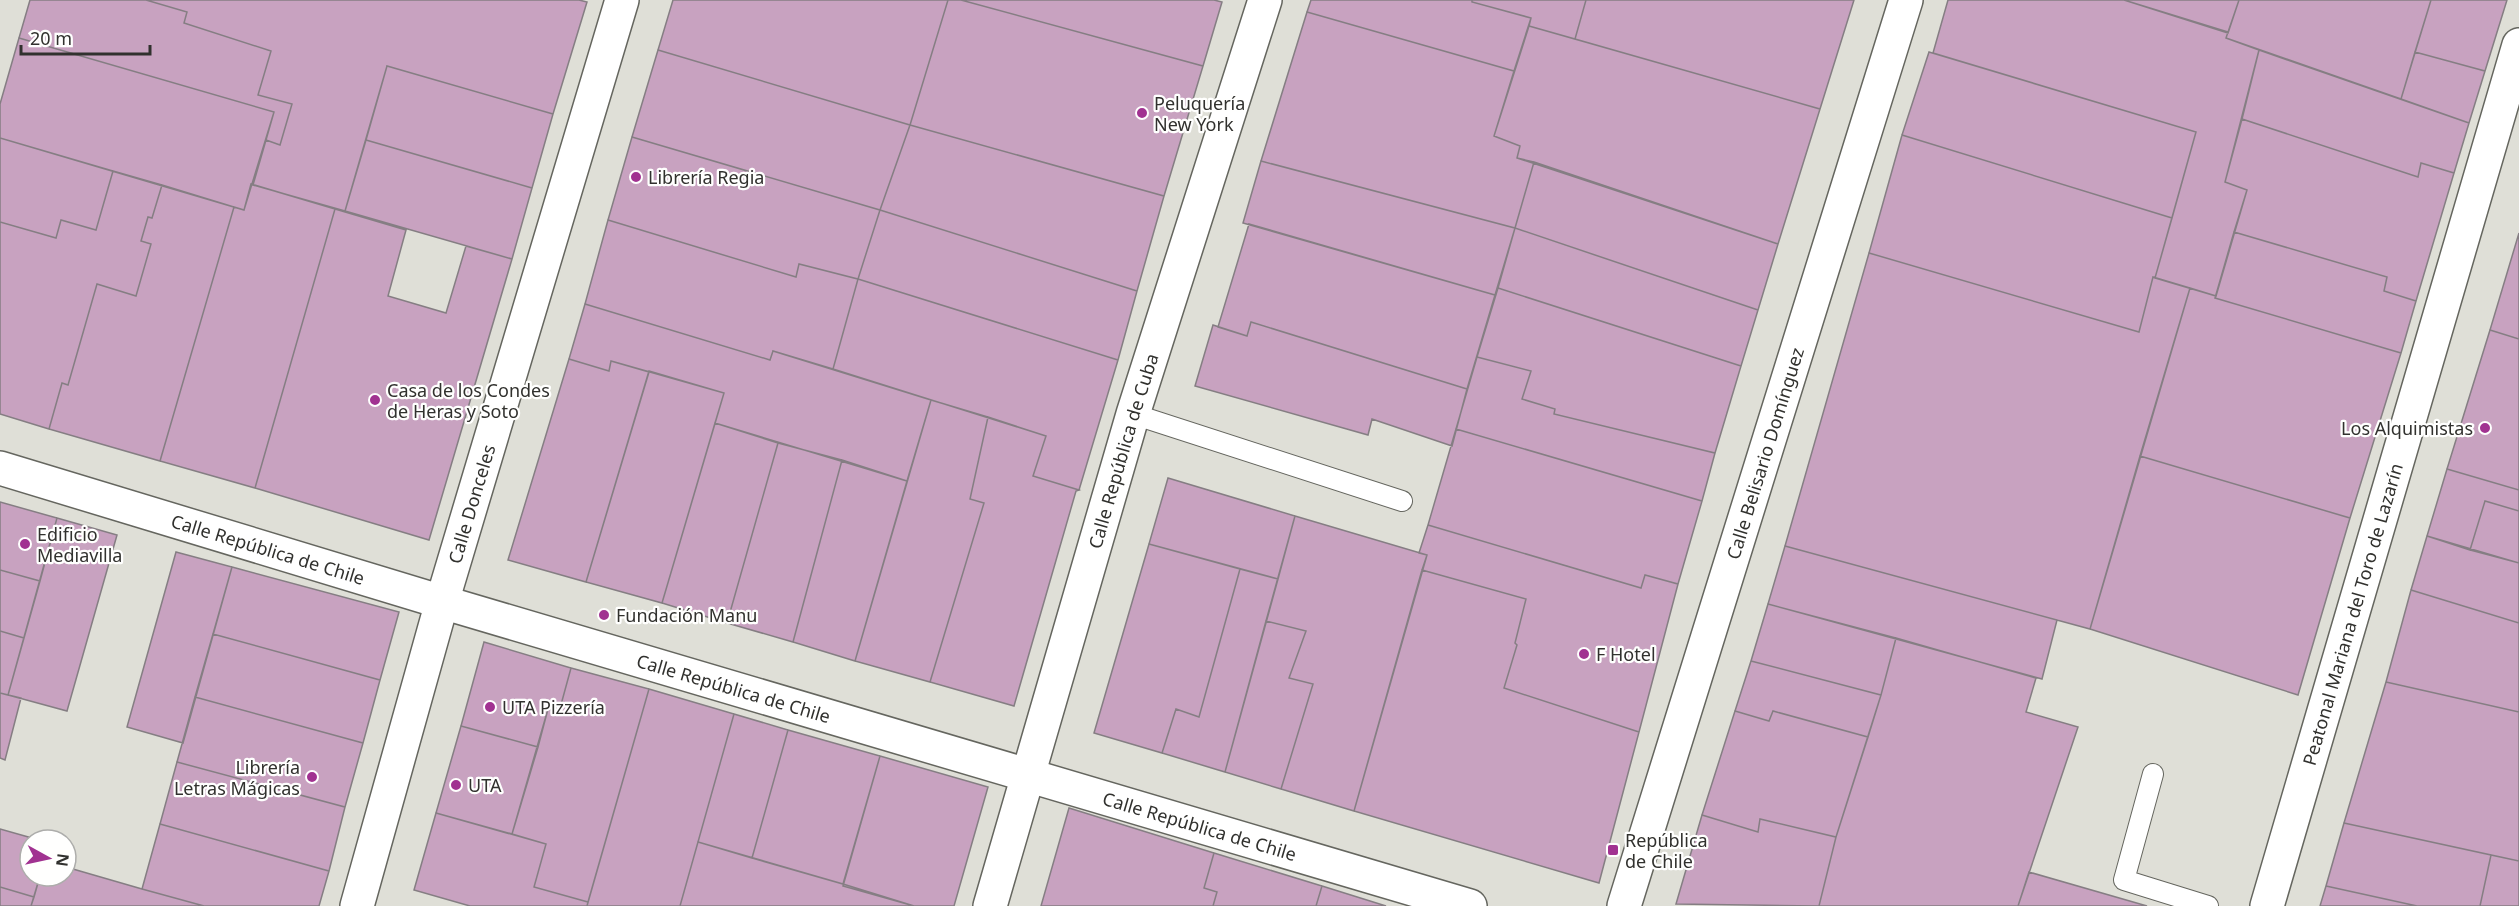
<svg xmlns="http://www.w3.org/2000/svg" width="2519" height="906" viewBox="0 0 2519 906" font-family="'Noto Sans',sans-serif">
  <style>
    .building { fill: #c8a2c0; stroke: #857e83; stroke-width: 1.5 }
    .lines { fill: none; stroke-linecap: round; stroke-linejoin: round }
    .lane-casing { stroke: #65665f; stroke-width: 22 }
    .street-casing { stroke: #65665f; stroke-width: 36 }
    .secondary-casing { stroke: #65665f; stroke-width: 36 }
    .lane { stroke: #fff; stroke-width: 20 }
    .street { stroke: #fff; stroke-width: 33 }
    .secondary { stroke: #fff; stroke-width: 33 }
    .poi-dot { fill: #a13291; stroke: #fffffe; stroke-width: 2 }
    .labels { text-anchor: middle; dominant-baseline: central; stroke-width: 4.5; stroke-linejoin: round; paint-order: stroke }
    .poi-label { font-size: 18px; fill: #31312e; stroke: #fffffe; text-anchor: start }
    .street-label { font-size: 18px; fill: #31312e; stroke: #fffffe }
  </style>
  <rect width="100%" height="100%" fill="#dfdfd7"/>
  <path class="building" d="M30,0H146L187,12L184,23L271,51L258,95L292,104L280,145L266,140L274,112L19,38Z
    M146,0H579L587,2L553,114L387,66L345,211L253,185L266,140L280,145L292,104L258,95L271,51L184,23L187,12Z
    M673,0H948L910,125L658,50Z
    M948,0H961L1203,66L1164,196L910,125Z
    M961,0H1214L1222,2L1203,66Z
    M1311,0H1472V2L1531,18L1514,71L1307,12Z
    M1472,0H1586L1575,39L1529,26L1531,18L1472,2Z
    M1586,0H1854L1820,109L1575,39Z
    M1948,0H2124L2228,32L2226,38L2259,50L2225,182L2247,190L2216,296L2155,278L2196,132L1933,53Z
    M2124,0H2239L2228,33Z
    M2239,0H2431L2401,99L2226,38Z
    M2431,0H2507L2485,71L2415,52Z
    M1307,12L1514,71L1494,136L1520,146L1517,158L1534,162L1515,228L1261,161Z
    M1529,26L1820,109L1778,244L1517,158L1520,146L1494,136Z
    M19,38L274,112L244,210L0,138V104Z
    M658,50L910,125L880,210L632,137Z
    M2259,50L2469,123L2454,173L2421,163L2418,177L2242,119Z
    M1929,52L2196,132L2172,218L1902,135Z
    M2415,52L2485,71L2469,123L2401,99Z
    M387,66L553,114L532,188L366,140Z
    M2242,119L2418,177L2421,163L2454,173L2416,301L2384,291L2387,277L2234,232L2247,190L2225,182Z
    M910,125L1164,196L1137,291L880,210Z
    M1902,135L2172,218L2155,278L2153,277L2139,332L1869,253Z
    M632,137L880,210L858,279L799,264L796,277L608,220Z
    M0,138L113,171L96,230L61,220L56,238L0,222Z
    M366,140L532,188L512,259L345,211Z
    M1261,161L1515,228L1495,295L1243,223Z
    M1534,162L1778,244L1758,310L1515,228Z
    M113,171L162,185L152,218L148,217L141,241L151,244L136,296L97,284L68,385L62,383L49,429L0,414V222L56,238L61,220L96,230Z
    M251,184L335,209L255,488L160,461L234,207L244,210Z
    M162,185L234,207L160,461L49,429L62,383L68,385L97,284L136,296L151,244L141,241L148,217L152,218Z
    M335,209L406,230L388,296L446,313L466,246L512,259L429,540L255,488Z
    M880,210L1137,291L1118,360L858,279Z
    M608,220L796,277L799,264L858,279L833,369L773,351L770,360L585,304Z
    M1249,224L1495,295L1467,389L1251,322L1247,336L1218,327Z
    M1515,228L1758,310L1741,366L1498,288Z
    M2234,232L2387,277L2384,291L2416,301L2401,353L2215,298Z
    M2519,233V339L2490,330Z
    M1869,253L2139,332L2153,277L2190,288L2090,629L1785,546Z
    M858,279L1118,360L1079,490L1033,476L1046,436L833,369Z
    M1498,288L1741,366L1715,453L1554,414L1555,409L1522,399L1531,371L1477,357Z
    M2190,288L2216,296L2215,298L2401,353L2350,518L2140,456Z
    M585,304L770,360L773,351L931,400L907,481L715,423L724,393L611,361L609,371L569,359Z
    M1251,322L1467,389L1452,446L1372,419L1368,435L1195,386L1213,325L1247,336Z
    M2490,330L2519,339V490L2447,469Z
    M1477,357L1531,371L1522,399L1555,409L1554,414L1715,453L1702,501L1456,429Z
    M569,359L609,371L611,361L649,372L586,582L508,560Z
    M649,371L724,393L662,603L586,582Z
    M931,400L988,417L970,499L984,503L930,682L855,661Z
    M988,417L1046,436L1033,476L1079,490L1076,491L1014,706L930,682L984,503L970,499Z
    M715,423L778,443L727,623L662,603Z
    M1456,429L1702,501L1678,584L1645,575L1641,588L1428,525Z
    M778,443L842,460L793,642L727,623Z
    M2140,456L2350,518L2298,695L2090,629Z
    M842,460L907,481L855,661L793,642Z
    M2447,469L2519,490V511L2485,501L2470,550L2427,536Z
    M1168,478L1295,516L1278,579L1149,544Z
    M2485,501L2519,511V563L2470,550Z
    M0,502L57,518L40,581L0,570Z
    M1295,516L1427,555L1354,811L1281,789L1313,684L1289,678L1306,631L1266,621Z
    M57,518L117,535L67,711L8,695Z
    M1428,525L1641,588L1645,575L1678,584L1639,732L1504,688L1517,645L1515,643L1526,599L1422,570L1427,555L1419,553Z
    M2427,536L2519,563V623L2411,590Z
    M1149,544L1240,569L1199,717L1176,709L1162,753L1094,733Z
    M1785,546L2057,620L2042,679L1768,604Z
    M176,552L232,567L183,743L127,727Z
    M232,567L399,612L380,680L213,634Z
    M1240,569L1278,579L1225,772L1162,753L1176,709L1199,717Z
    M0,570L40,581L24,638L0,631Z
    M1422,570L1526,599L1515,643L1517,645L1504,688L1639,732L1599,883L1354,811Z
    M2411,590L2519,623V712L2386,682Z
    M1768,604L1896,638L1881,695L1751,661Z
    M1266,621L1306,631L1289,678L1313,684L1281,789L1225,772Z
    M0,631L24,638L8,695L0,693Z
    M213,634L380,680L363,743L195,697Z
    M1896,638L2036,678L2026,712L2078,727L2018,906H1819L1836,837L1881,695Z
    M484,642L571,668L559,712L548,709L538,747L461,726Z
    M1751,661L1881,695L1868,737L1773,711L1769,721L1735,711Z
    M571,668L649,689L588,902L534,887L546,844L512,834L548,709L559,712Z
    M2386,682L2519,712V861L2344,823Z
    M649,689L734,714L680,906H587Z
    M0,693L21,698L5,760L0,758Z
    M195,697L363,743L345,807L177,762Z
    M1735,711L1769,721L1773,711L1868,737L1836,837L1760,819L1758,832L1702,815Z
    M734,714L788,730L752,858L698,842Z
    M461,726L538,747L512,834L436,813Z
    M788,730L880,756L843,884L752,858Z
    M880,756L988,787L954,906H914L843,886Z
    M177,762L345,807L329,871L160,824Z
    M1069,808L1214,853L1204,888L1217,892L1213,906H1041Z
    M436,813L546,844L534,887L588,902L587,906H470L414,890Z
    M1702,815L1758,832L1760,819L1836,837L1819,906L1676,904Z
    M2344,823L2491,855L2480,906H2417L2326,886Z
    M160,824L329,871L319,906H204L142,889Z
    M0,829L39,840H30V876H40L34,897L0,887Z
    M698,842L843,884L914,906H680Z
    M1214,853L1322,886L1316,906H1213L1217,892L1204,888Z
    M2491,855L2519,861V906H2480Z
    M66,867L142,889L204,906H31L40,876H66Z
    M2029,872L2147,906H2018Z
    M1322,886L1386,906H1316Z
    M2326,886L2417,906H2320Z
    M0,887L34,897L31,906H0Z"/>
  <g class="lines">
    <g class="lane-casing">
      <path id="lane" d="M1133,414L1402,501
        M2153,774L2124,880L2208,906"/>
    </g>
    <g class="street-casing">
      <g id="street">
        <path id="s1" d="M357,906L442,602L622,0"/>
        <path id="s2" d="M990,906L1133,414L1265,0"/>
        <path id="s3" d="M1624,906L1906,0"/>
        <path id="s4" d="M2267,906L2519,45"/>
      </g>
    </g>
    <g class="secondary-casing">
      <g id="secondary">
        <path id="s5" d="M0,468L442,602L1470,906"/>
      </g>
    </g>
    <use href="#lane" class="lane"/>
    <use href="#street" class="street"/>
    <use href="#secondary" class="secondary"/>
  </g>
  <g class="poi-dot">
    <circle cx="1142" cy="113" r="6"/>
    <circle cx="636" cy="177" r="6"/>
    <circle cx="375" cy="400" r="6"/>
    <circle cx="2485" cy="428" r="6"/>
    <circle cx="25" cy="544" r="6"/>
    <circle cx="604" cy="615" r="6"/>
    <circle cx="1584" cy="654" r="6"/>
    <circle cx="490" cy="707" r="6"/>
    <circle cx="312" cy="777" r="6"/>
    <circle cx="456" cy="785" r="6"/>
    <rect x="1607" y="844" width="12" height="12" rx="3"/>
  </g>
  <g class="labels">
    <g class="poi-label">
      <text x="1154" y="103">Peluquería<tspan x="1154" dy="21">New York</tspan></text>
      <text x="648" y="177">Librería Regia</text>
      <text x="387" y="390">Casa de los Condes<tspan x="387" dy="21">de Heras y Soto</tspan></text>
      <text x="2473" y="428" text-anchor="end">Los Alquimistas</text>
      <text x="37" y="534">Edificio<tspan x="37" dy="21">Mediavilla</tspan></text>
      <text x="616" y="615">Fundación Manu</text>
      <text x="1596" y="654">F Hotel</text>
      <text x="502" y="707">UTA Pizzería</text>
      <text x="300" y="767" text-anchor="end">Librería<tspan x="300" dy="21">Letras Mágicas</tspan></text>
      <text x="468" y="785">UTA</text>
      <text x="1625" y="840">República<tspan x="1625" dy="21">de Chile</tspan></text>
    </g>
    <g class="street-label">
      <text stroke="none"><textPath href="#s2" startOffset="474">Calle República de Cuba</textPath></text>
      <text stroke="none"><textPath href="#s3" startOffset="474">Calle Belisario Domínguez</textPath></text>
      <text stroke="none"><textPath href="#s1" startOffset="418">Calle Donceles</textPath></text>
      <text stroke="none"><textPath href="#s5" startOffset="280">Calle República de Chile</textPath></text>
      <text stroke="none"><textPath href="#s4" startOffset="304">Peatonal Mariana del Toro de Lazarín</textPath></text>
      <text stroke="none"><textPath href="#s5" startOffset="766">Calle República de Chile</textPath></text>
      <text stroke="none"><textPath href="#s5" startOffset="1252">Calle República de Chile</textPath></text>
    </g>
  </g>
  <g transform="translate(48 858) rotate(98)"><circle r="28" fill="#fffffe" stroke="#adadab" stroke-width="1.5"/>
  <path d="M0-4.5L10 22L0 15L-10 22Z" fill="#a13291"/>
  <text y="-9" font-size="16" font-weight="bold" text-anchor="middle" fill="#31312e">N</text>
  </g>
  <path d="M21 45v9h129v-9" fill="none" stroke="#31312e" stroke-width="3"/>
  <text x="30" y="45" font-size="18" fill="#31312e" stroke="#fffffe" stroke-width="4.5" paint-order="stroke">20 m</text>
</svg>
